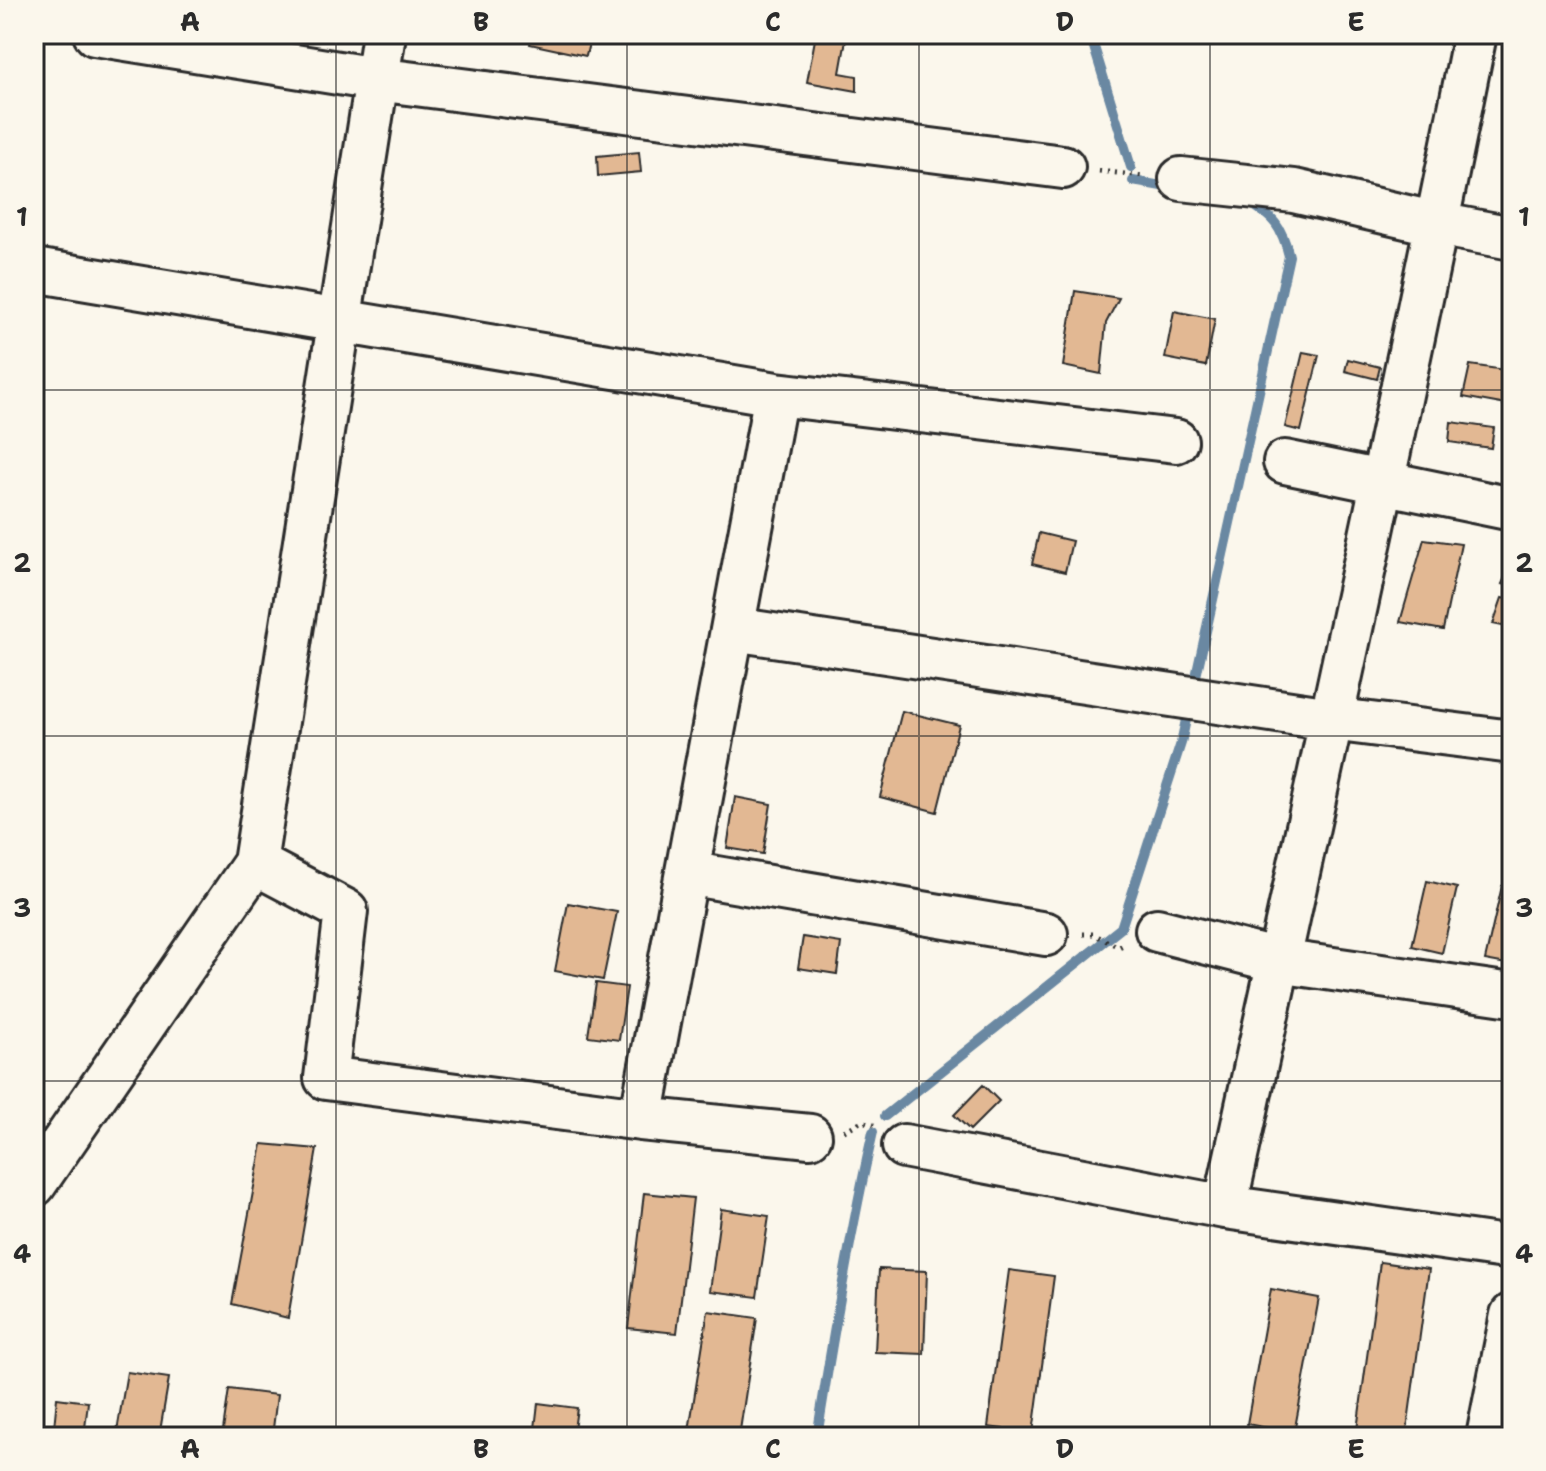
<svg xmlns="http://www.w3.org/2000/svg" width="1546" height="1471" viewBox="0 0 1546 1471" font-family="'Shantell Sans',sans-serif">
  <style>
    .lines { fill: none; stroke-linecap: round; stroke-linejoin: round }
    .stream { stroke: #6a88a2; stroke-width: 10 }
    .building { fill: #e2b893; stroke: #2b2b2b; stroke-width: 2 }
    .minor-casing { stroke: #2b2b2b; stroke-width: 48 }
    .path { stroke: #2b2b2b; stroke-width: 5; stroke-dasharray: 2 6; stroke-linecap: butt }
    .minor { stroke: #fbf7ec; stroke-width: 42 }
    .grid { fill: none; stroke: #2b2b2b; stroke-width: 2; stroke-opacity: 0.55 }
    .neatline { fill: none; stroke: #2b2b2b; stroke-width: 3 }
    .grid-label { font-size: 26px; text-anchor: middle; font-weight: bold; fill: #2b2b2b }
  </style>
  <rect width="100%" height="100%" fill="#fbf7ec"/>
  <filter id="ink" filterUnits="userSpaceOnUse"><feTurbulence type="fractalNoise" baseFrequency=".0125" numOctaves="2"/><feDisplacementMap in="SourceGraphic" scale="16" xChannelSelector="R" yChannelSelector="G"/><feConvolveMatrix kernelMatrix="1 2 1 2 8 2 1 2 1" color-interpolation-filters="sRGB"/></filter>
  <g filter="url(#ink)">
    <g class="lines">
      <path class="stream" d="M1090,34L1131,167
        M1133,181L1173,188
        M1193,690L1289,256C1282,227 1274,217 1248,202
        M885,1116L1121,928L1181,743L1189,706
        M817,1437C833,1335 850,1233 873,1132"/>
    </g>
    <path class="building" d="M532,34H591L586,56L530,44Z
      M816,34H847L840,73L857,76V91L807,82Z
      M1138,34H1221V42L1205,46L1137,40Z
      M639,152L641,172L598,176L597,156Z
      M1075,291L1119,298L1106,323L1101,374L1063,366Z
      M1174,311L1215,319L1206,366L1165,358Z
      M1303,352L1319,355L1301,431L1285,427Z
      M1348,359L1380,367L1377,379L1345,371Z
      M1470,365L1512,371V406L1463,397Z
      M1451,422L1494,428L1491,448L1449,442Z
      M1039,533L1072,541L1065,572L1032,564Z
      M1424,539L1461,544L1443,630L1400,622Z
      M1511,564L1512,586L1502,584Z
      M1502,598L1512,600V628L1493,624Z
      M902,711L959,725L937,812L880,797Z
      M735,797L771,804L763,854L727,848Z
      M1427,881L1457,888L1442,953L1412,946Z
      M1502,886L1512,888V965L1485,960Z
      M568,903L617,912L603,980L555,971Z
      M803,937L841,943L837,974L798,968Z
      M596,983L627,987L619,1040L588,1036Z
      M983,1085L999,1101L970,1130L954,1115Z
      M262,1144L317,1149L288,1318L232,1304Z
      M644,1193L693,1198L677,1333L628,1328Z
      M721,1209L769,1216L757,1297L710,1291Z
      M1380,1262L1429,1269L1406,1437H1356Z
      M879,1269L927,1271L924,1354L875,1352Z
      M1009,1270L1054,1276L1033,1433L988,1427Z
      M1271,1289L1319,1298L1294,1433L1247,1424Z
      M708,1311L757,1318L739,1437H688Z
      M34,1352L41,1353L34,1415Z
      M127,1372L169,1378L159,1437H116Z
      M229,1389L277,1395L272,1437H222Z
      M57,1398L88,1402L84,1437H53Z
      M538,1403L577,1408L573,1437H534Z"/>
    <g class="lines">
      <g class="minor-casing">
        <path id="minor" d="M95,34L376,79L1063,167
          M1181,179L1294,191L1437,224L1512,238
          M34,270L776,394L1176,441
          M1285,462L1512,509
          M733,629L1331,719L1512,742
          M255,863L346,911L326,1078L641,1119L810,1136
          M687,873L1046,934
          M1157,930L1278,961L1512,995
          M641,1119L776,394
          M904,1146L1225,1207L1512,1248
          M34,1185L255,863L384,34
          M1225,1207C1310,817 1397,426 1475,34
          M1488,1437L1512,1315"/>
      </g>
      <path class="path" d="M1099,171L1144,176
        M1083,934H1093L1119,947L1125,944
        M844,1131L862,1121L874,1125"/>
      <use href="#minor" class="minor"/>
    </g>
  </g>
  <path class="grid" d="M336,34V1437M627,34V1437M919,34V1437M1210,34V1437M34,390H1512M34,736H1512M34,1081H1512"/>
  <rect width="1546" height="1471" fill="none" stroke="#fbf7ec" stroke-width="88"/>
  <rect x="44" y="44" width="1458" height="1383" class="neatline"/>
  <g class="grid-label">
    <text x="190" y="31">A</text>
    <text x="481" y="31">B</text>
    <text x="773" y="31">C</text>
    <text x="1065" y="31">D</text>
    <text x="1356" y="31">E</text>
    <text x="22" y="226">1</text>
    <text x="1524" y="226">1</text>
    <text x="22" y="572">2</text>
    <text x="1524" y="572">2</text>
    <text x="22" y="917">3</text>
    <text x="1524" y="917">3</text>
    <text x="22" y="1263">4</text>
    <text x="1524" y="1263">4</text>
    <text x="190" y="1458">A</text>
    <text x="481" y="1458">B</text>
    <text x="773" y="1458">C</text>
    <text x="1065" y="1458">D</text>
    <text x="1356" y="1458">E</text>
  </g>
</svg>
